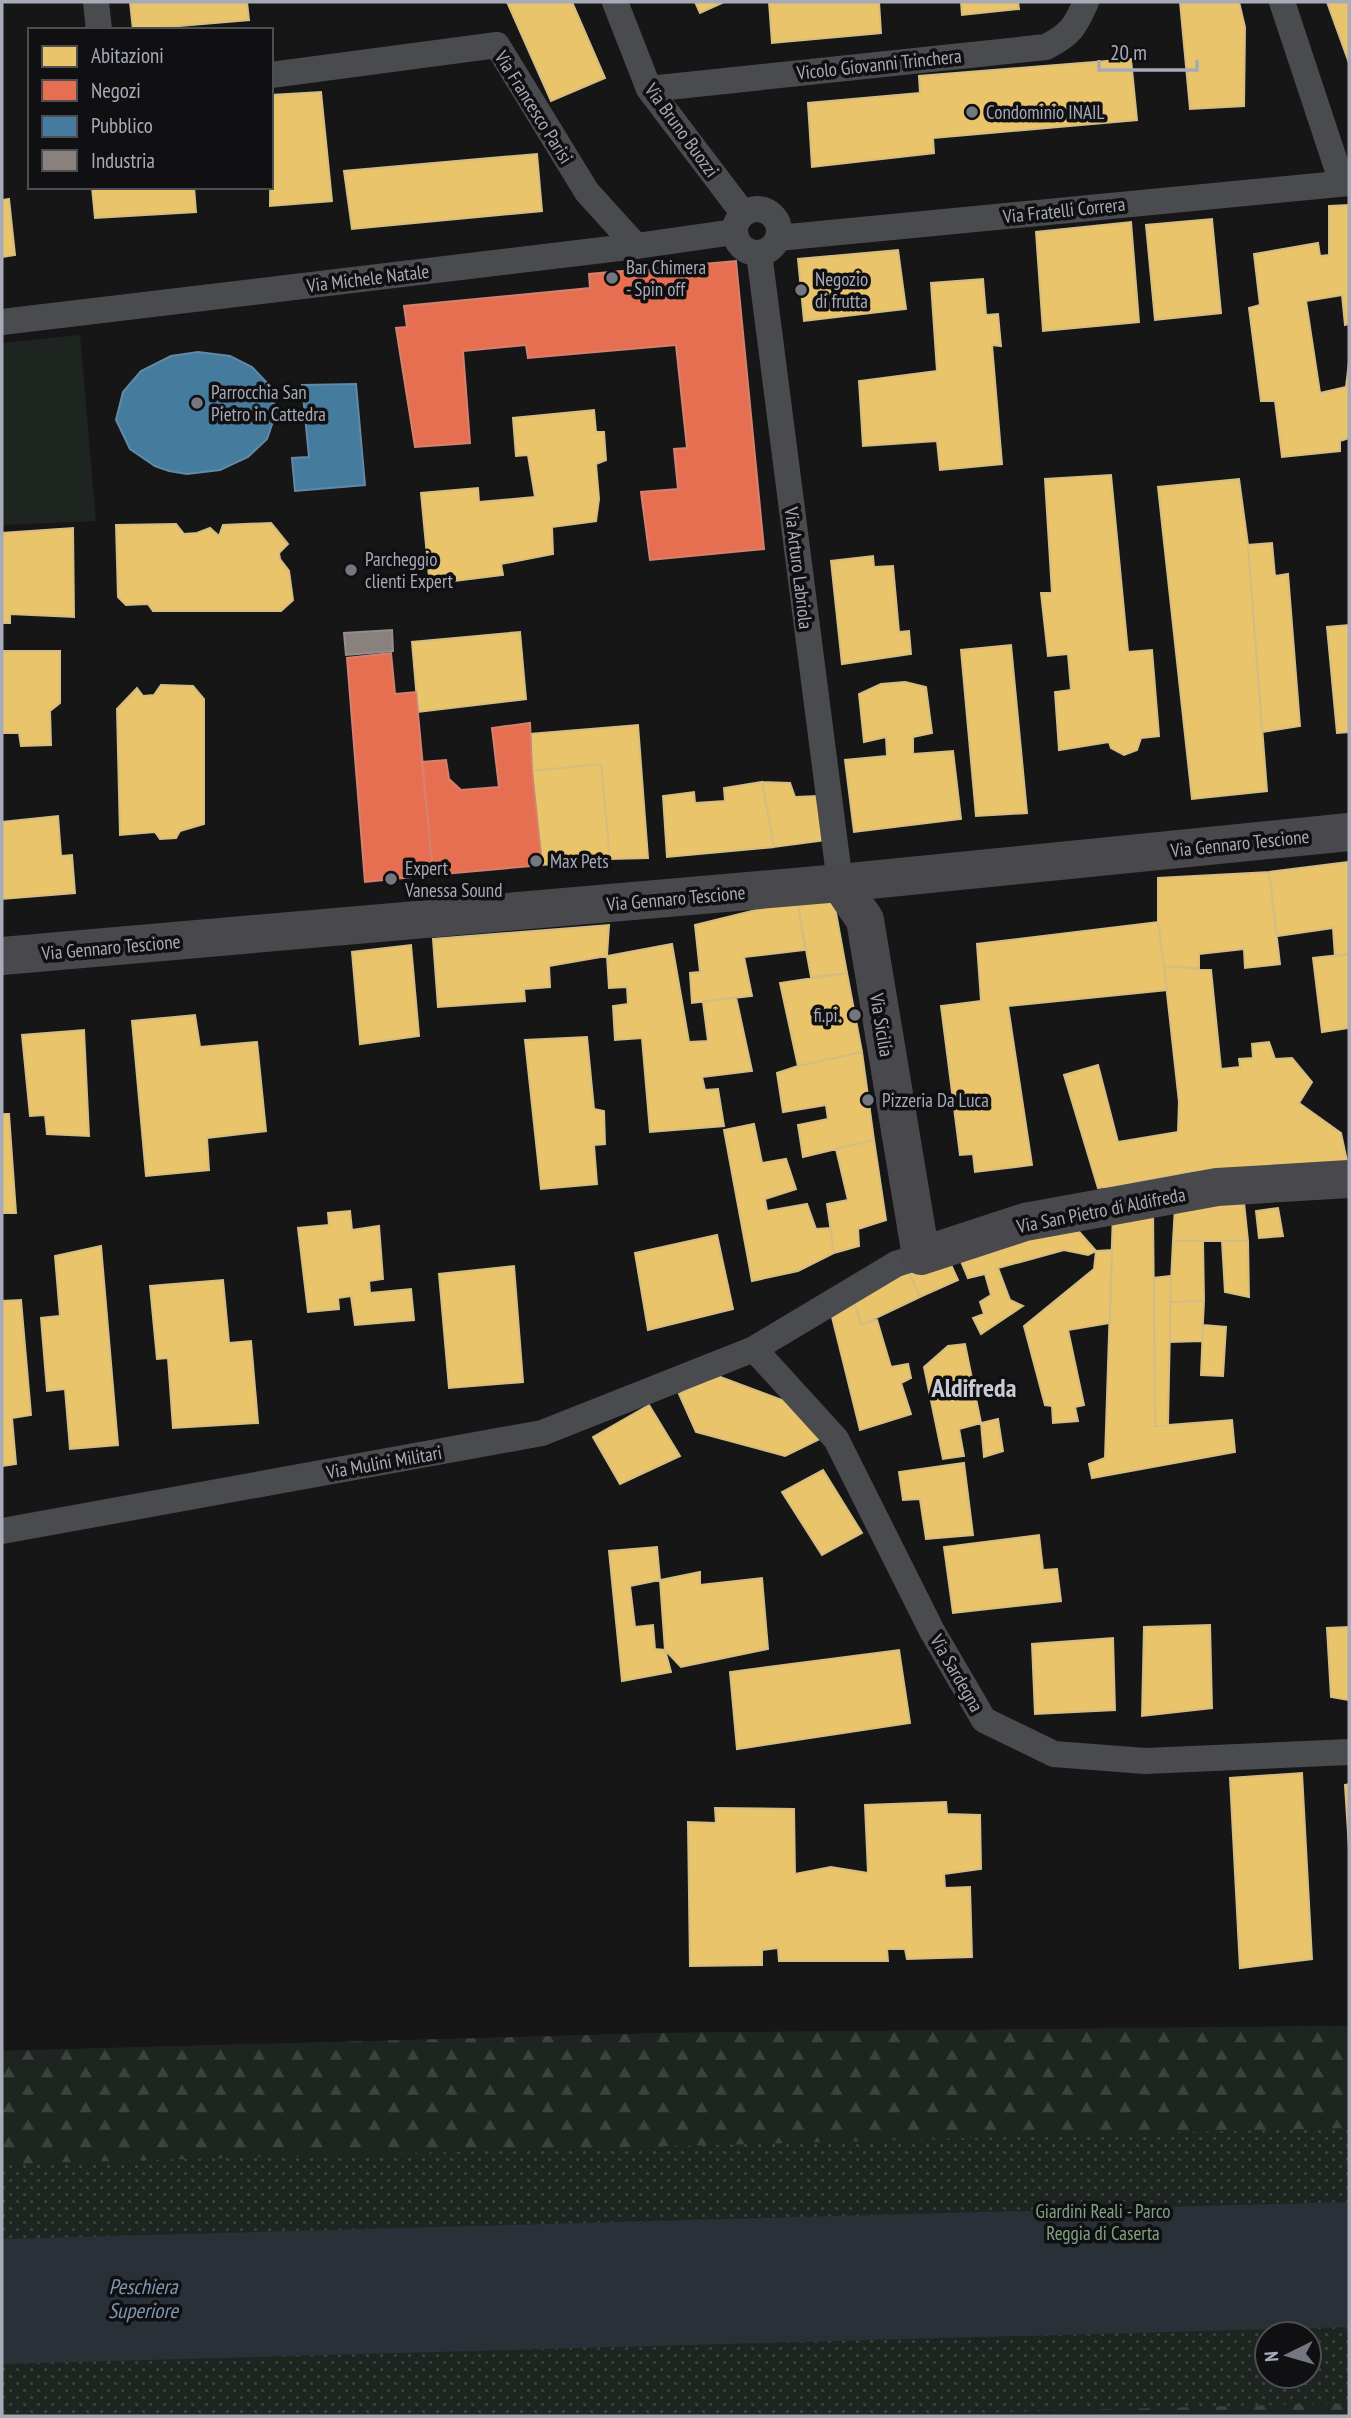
<svg xmlns="http://www.w3.org/2000/svg" width="1351" height="2418" viewBox="0 0 1351 2418" font-family="'PT Sans Narrow',sans-serif">
  <style>
    .grass { fill: url(#grass-dots); fill-rule: evenodd }
    .forest { fill: url(#forest-firs) }
    .pitch { fill: #1e2520 }
    .water { fill: #293038 }
    .homes { fill: #e9c46a; stroke: #d5bc81; stroke-width: 2 }
    .shops { fill: #e76f51; stroke: #d48170; stroke-width: 2 }
    .public { fill: #457b9d; stroke: #6289a5; stroke-width: 2 }
    .industry { fill: #8a817c; stroke: #938e8e; stroke-width: 2 }
    .lines { fill: none; stroke-linecap: round; stroke-linejoin: round }
    .street { stroke: #4a4b4f; stroke-width: 26 }
    .secondary { stroke: #49494d; stroke-width: 38 }
    .poi-dot { fill: #74777f; stroke: #101012; stroke-width: 2.5 }
    .labels { text-anchor: middle; dominant-baseline: central; stroke-width: 7; stroke-linejoin: round; paint-order: stroke }
    .street-label { font-size: 19px; fill: #a7abb7; stroke: #101012 }
    .poi-label { font-size: 19px; fill: #a7abb7; stroke: #101012; text-anchor: start }
    .park-label { font-size: 19px; fill: #7ea282; stroke: #101012 }
    .water-label { font-size: 21px; font-style: italic; fill: #7f98b1; stroke: #101012 }
    .district-label { font-size: 26px; font-weight: bold; fill: #c8cbd3; stroke: #101012 }
  </style>
  <defs>
    <pattern id="grass-dots" width="8" height="8" patternUnits="userSpaceOnUse" patternTransform="scale(1.75)"><rect width="8" height="8" fill="#1e2520"/><path d="M2 2h.1M6 6h.1" fill="none" stroke="#3c423e" stroke-width="1.8" stroke-linecap="round"/></pattern>
    <pattern id="forest-firs" width="22" height="20" patternUnits="userSpaceOnUse" patternTransform="scale(1.75)"><rect width="22" height="20" fill="#1e2520"/><path d="M5 1l3.5 6h-7zM16 11l3.5 6h-7z" fill="#3c423e"/></pattern>
  </defs>
  <rect width="100%" height="100%" fill="#161616"/>
  <path class="grass" d="M1349,2026V2416H2V2051L667,2033ZM1267,2334H1309V2376H1267Z"/>
  <path class="forest" d="M1349,2026V2128L2,2164V2051L667,2033Z
    M1349,2403V2416H853Z"/>
  <path class="pitch" d="M80,335L96,521L2,525V343Z"/>
  <path class="water" d="M1349,2202V2327L2,2364V2239Z"/>
  <path class="homes" d="M130,2H247L249,20L133,30Z
    M507,2H572L605,78L551,101Z
    M695,2H724L700,13Z
    M769,2H879L881,33L772,43Z
    M961,2H1018L1019,9L962,15Z
    M1180,2H1239L1245,27L1244,106L1190,109Z
    M1327,2H1349V63Z
    M1131,59L1137,120L933,138L934,153L812,167L808,103L920,93L919,76Z
    M321,92L332,201L270,206L271,95Z
    M537,154L542,211L352,229L344,171Z
    M92,187H194L196,212L95,218Z
    M9,199L15,255L2,257V200Z
    M1349,205V324L1345,325L1342,295L1306,301L1320,393L1346,387L1349,362V438L1340,441V451L1282,457L1275,401H1261L1249,308L1260,305L1254,254L1318,243L1320,256L1329,255V206Z
    M1212,219L1221,313L1155,320L1146,225Z
    M1131,222L1139,322L1043,331L1036,232Z
    M898,250L906,309L804,321L798,259Z
    M983,279L986,315L998,314L1001,346L992,345L1002,464L940,470L937,441L863,446L859,381L937,371L931,283Z
    M594,410L596,432H604L606,460L596,464L599,499L596,521L552,527L553,554L501,564L503,575L453,581V574L429,577L421,493L478,488L479,502L535,497L528,455L516,456L513,418Z
    M1111,475L1128,652L1152,650L1159,736L1141,738L1137,750L1124,755L1111,748L1109,742L1059,750L1055,692L1071,690L1068,654L1048,656L1041,593H1052L1045,479Z
    M1239,479L1248,545L1267,791L1192,799L1158,487Z
    M271,523L288,544L279,553L280,559L289,571L293,600L281,611H153L148,604L126,605L118,597L116,525L176,524L184,534L197,533L210,528L219,536L223,525Z
    M73,528L74,617L10,614V623H2V533Z
    M1272,543L1275,576L1288,574L1300,726L1262,732L1248,545Z
    M873,556L874,567L893,566L899,632L909,631L911,654L842,664L831,561Z
    M1349,625V732L1337,733L1327,627Z
    M520,632L526,699L418,712L412,642Z
    M1011,645L1027,813L976,816L961,650Z
    M2,651H60V703L50,711L51,745L21,746L19,733H2Z
    M905,682L926,687L932,733L913,737V754L953,751L961,819L854,832L845,760L887,756L886,737L864,742L859,694L881,684Z
    M161,685L193,686L204,699V824L180,831L176,838L160,839L155,832L120,835L117,709L137,688L143,696L154,695Z
    M638,725L648,858L610,859L601,764L532,771L530,734Z
    M601,764L610,859L542,865L532,771Z
    M762,782L774,847L667,857L663,796L694,792L695,803L725,801L724,788Z
    M762,782L790,783L795,797L818,796L827,840L774,847Z
    M58,816L61,856L72,855L75,893L2,899V822Z
    M1349,862V954L1335,957L1333,928L1277,936L1269,872Z
    M1269,872L1280,964L1245,968L1244,949L1199,954V968L1164,966L1158,922V878Z
    M833,896L847,973L811,977L797,900Z
    M797,900L805,950L744,957L752,996L692,1003L690,973L700,972L695,925Z
    M1158,922L1167,990L1008,1006L1032,1165L975,1172L973,1154L960,1155L941,1006L981,1001L977,944Z
    M609,925L607,956L549,966L550,987L524,989L525,1001L438,1007L433,939Z
    M672,944L689,1042L708,1041L703,1002L736,997L752,1071L702,1077L705,1090L718,1089L724,1126L650,1132L642,1038L615,1040L613,1006L628,1004L627,987L609,988L607,956Z
    M411,945L419,1036L360,1044L352,952Z
    M1349,954V1028L1322,1032L1313,958Z
    M1164,966L1211,970L1221,1069L1240,1067L1239,1059L1253,1058L1252,1044L1269,1042L1275,1059L1292,1058L1312,1082L1299,1103L1341,1133L1347,1161L1189,1172L1120,1186L1098,1188L1064,1075L1098,1065L1118,1142L1178,1132L1179,1102Z
    M847,973L862,1052L798,1066L780,983Z
    M195,1015L200,1047L257,1042L266,1131L207,1138L209,1170L146,1176L132,1021Z
    M84,1030L89,1136L47,1134L45,1115L30,1116L22,1035Z
    M587,1037L594,1109L604,1111L605,1144L594,1145L597,1184L541,1189L525,1040Z
    M862,1052L874,1140L803,1157L798,1125L828,1119L826,1105L783,1112L777,1073L798,1066Z
    M2,1114H9L16,1213H2Z
    M754,1124L762,1163L786,1159L796,1189L765,1199L767,1211L807,1204L816,1229L830,1228L834,1253L798,1271L752,1281L724,1130Z
    M874,1140L886,1220L858,1229L859,1246L834,1253L827,1204L848,1200L836,1149Z
    M1244,1202L1248,1241H1173L1175,1207Z
    M1278,1208L1283,1236L1259,1238L1256,1211Z
    M1153,1209L1155,1426L1232,1420L1235,1452L1092,1478L1089,1464L1105,1458L1113,1212Z
    M350,1211L352,1230L379,1226L383,1279L369,1281L370,1293L411,1289L414,1320L355,1325L351,1296L338,1298L339,1309L308,1312L298,1228L329,1225L328,1213Z
    M1074,1226L1096,1251L1088,1255L1064,1250L998,1268L1010,1300L1023,1306L981,1334L973,1318L984,1314L980,1302L991,1295L985,1274L968,1278L957,1252Z
    M717,1235L733,1309L648,1330L635,1253Z
    M1173,1241H1203L1204,1301L1170,1302Z
    M1222,1241H1248L1249,1297L1225,1292Z
    M101,1246L118,1445L70,1449L65,1389L47,1391L41,1318L60,1316L55,1256Z
    M1112,1250L1110,1323L1068,1330L1084,1405L1075,1407L1078,1421L1053,1423L1052,1406L1045,1405L1024,1326L1094,1269L1096,1251Z
    M947,1256L958,1280L920,1297L909,1272Z
    M514,1266L523,1382L449,1388L439,1274Z
    M909,1272L920,1297L861,1325L853,1298Z
    M1171,1276L1168,1425L1155,1426L1154,1278Z
    M223,1280L229,1343L251,1341L258,1423L173,1428L168,1358L157,1359L150,1286Z
    M853,1298L861,1325L877,1320L891,1367L908,1364L911,1378L901,1383L911,1414L860,1430L831,1313Z
    M21,1300L31,1415L12,1418L16,1464L2,1466V1301Z
    M1204,1301L1202,1341L1170,1342V1302Z
    M1203,1325L1226,1327L1223,1376L1201,1375Z
    M965,1344L981,1423L959,1429L964,1456L943,1459L924,1367L948,1346Z
    M715,1375L793,1404L820,1439L785,1456L696,1432L679,1394Z
    M649,1405L680,1456L620,1484L593,1437Z
    M998,1419L1003,1451L984,1457L981,1423Z
    M964,1463L973,1535L926,1539L920,1499L903,1500L899,1472Z
    M823,1470L862,1533L822,1555L782,1492Z
    M1039,1535L1043,1570L1057,1569L1061,1601L953,1613L944,1547Z
    M657,1547L660,1580L630,1586L635,1627L653,1625L655,1649L665,1650L671,1672L622,1681L609,1551Z
    M700,1572V1585L762,1578L768,1649L681,1667L665,1650L660,1580Z
    M1210,1625L1212,1708L1142,1716L1144,1627Z
    M1349,1627V1700L1331,1697L1327,1628Z
    M1113,1638L1115,1710L1035,1714L1032,1644Z
    M899,1650L910,1723L737,1749L730,1672Z
    M1302,1773L1312,1959L1240,1968L1230,1778Z
    M1349,1784V1848L1345,1785Z
    M946,1802L947,1814L980,1815L981,1869L944,1874L945,1888L970,1887L972,1957L907,1959L905,1949H887L888,1961H779L778,1948L762,1950V1965L690,1966L688,1822L716,1823L715,1808L794,1809L795,1874L831,1867L868,1873L865,1805Z"/>
  <path class="shops" d="M736,261L764,549L650,560L641,492L678,489L674,449L687,448L676,345L528,358L526,345L463,351L470,443L415,447L396,328L407,327L404,306L590,288L589,274Z
    M391,653L395,694L416,692L433,875L365,882L347,658Z
    M530,723L532,771L542,865L433,875L422,762L446,760L449,779L461,790L499,787L492,728Z"/>
  <path class="public" d="M198,352L230,356L252,367L271,387L276,413L267,439L248,457L220,470L187,474L169,471L155,466L130,449L116,420L123,392L141,371L171,356Z
    M356,384L365,485L295,491L292,458L309,457L302,385Z"/>
  <path class="industry" d="M392,630L393,651L346,655L344,633Z"/>
  <g class="lines">
    <path class="street" d="M96,2L99,30
      M615,2L649,89L743,213
      M1282,2L1342,183
      M271,75L497,45L587,192L636,246
      M649,89L1046,47C1071,34 1075,27 1086,2
      M735 231a22 22 0 1 1 44 0a22 22 0 1 1-44 0Z
      M778,238L1349,183
      M759,253L840,883
      M2,322L636,246L734,232
      M754,1349L836,1439L932,1631L984,1720L1054,1754L1145,1761L1349,1752
      M2,1531L542,1433L754,1349L896,1264L921,1256"/>
    <path class="secondary" d="M840,883L865,920L921,1256L1025,1222L1217,1187L1349,1179
      M2,956L840,883L1349,832"/>
  </g>
  <g class="poi-dot">
    <circle cx="972" cy="112" r="7"/>
    <circle cx="612" cy="278" r="7"/>
    <circle cx="801" cy="290" r="7"/>
    <circle cx="197" cy="403" r="7"/>
    <circle cx="351" cy="570" r="7"/>
    <circle cx="536" cy="861" r="7"/>
    <circle cx="391" cy="879" r="7"/>
    <circle cx="855" cy="1015" r="7"/>
    <circle cx="868" cy="1100" r="7"/>
  </g>
  <g class="labels">
    <g class="street-label">
      <text transform="translate(879 64) rotate(-6)">Vicolo Giovanni Trinchera</text>
      <text transform="translate(534 107) rotate(58)">Via Francesco Parisi</text>
      <text transform="translate(682 130) rotate(54)">Via Bruno Buozzi</text>
      <text transform="translate(1064 210) rotate(-6)">Via Fratelli Correra</text>
      <text transform="translate(368 278) rotate(-7)">Via Michele Natale</text>
      <text transform="translate(799 568) rotate(83)">Via Arturo Labriola</text>
      <text transform="translate(1240 843) rotate(-6)">Via Gennaro Tescione</text>
      <text transform="translate(676 898) rotate(-5)">Via Gennaro Tescione</text>
      <text transform="translate(111 947) rotate(-5)">Via Gennaro Tescione</text>
      <text transform="translate(882 1025) rotate(81)">Via Sicilia</text>
      <text transform="translate(1101 1210) rotate(-11)">Via San Pietro di Aldifreda</text>
      <text transform="translate(384 1462) rotate(-10)">Via Mulini Militari</text>
      <text transform="translate(957 1673) rotate(60)">Via Sardegna</text>
    </g>
    <g class="poi-label">
      <text x="986" y="112">Condominio INAIL</text>
      <text x="626" y="267">Bar Chimera<tspan x="626" dy="22">- Spin off</tspan></text>
      <text x="815" y="279">Negozio<tspan x="815" dy="22">di frutta</tspan></text>
      <text x="211" y="392">Parrocchia San<tspan x="211" dy="22">Pietro in Cattedra</tspan></text>
      <text x="365" y="559">Parcheggio<tspan x="365" dy="22">clienti Expert</tspan></text>
      <text x="550" y="861">Max Pets</text>
      <text x="405" y="868">Expert<tspan x="405" dy="22">Vanessa Sound</tspan></text>
      <text x="841" y="1015" text-anchor="end">fi.pi.</text>
      <text x="882" y="1100">Pizzeria Da Luca</text>
    </g>
    <g class="park-label">
      <text x="1103" y="2211">Giardini Reali - Parco<tspan x="1103" dy="22">Reggia di Caserta</tspan></text>
    </g>
    <g class="water-label">
      <text x="143" y="2286">Peschiera<tspan x="143" dy="24">Superiore</tspan></text>
    </g>
    <g class="district-label">
      <text x="974" y="1387">Aldifreda</text>
    </g>
  </g>
  <rect width="1351" height="2418" fill="none" stroke="#a7abb7" stroke-width="7"/>
  <rect x="28" y="28" width="245" height="161" fill="#101012" stroke="#4c4e54" stroke-width="2"/>
  <rect x="42" y="46" width="35" height="21" fill="#e9c46a" stroke="#4c4e54" stroke-width="2"/>
  <text x="91" y="63" font-size="21" fill="#a7abb7">Abitazioni</text>
  <rect x="42" y="80" width="35" height="21" fill="#e76f51" stroke="#4c4e54" stroke-width="2"/>
  <text x="91" y="98" font-size="21" fill="#a7abb7">Negozi</text>
  <rect x="42" y="116" width="35" height="21" fill="#457b9d" stroke="#4c4e54" stroke-width="2"/>
  <text x="91" y="133" font-size="21" fill="#a7abb7">Pubblico</text>
  <rect x="42" y="150" width="35" height="21" fill="#8a817c" stroke="#4c4e54" stroke-width="2"/>
  <text x="91" y="168" font-size="21" fill="#a7abb7">Industria</text>
  <g transform="translate(1288 2355) rotate(265)"><circle r="33" fill="#101012" stroke="#4c4e54" stroke-width="2"/>
  <path d="M0-5L12 26L0 18L-12 26Z" fill="#74777f"/>
  <text y="-10" font-size="19" font-weight="bold" text-anchor="middle" fill="#a7abb7">N</text>
  </g>
  <path d="M1099 60v10h98v-10" fill="none" stroke="#a7abb7" stroke-width="3.5"/>
  <text x="1110" y="60" font-size="21" fill="#a7abb7" stroke="#101012" stroke-width="5" paint-order="stroke">20 m</text>
</svg>
